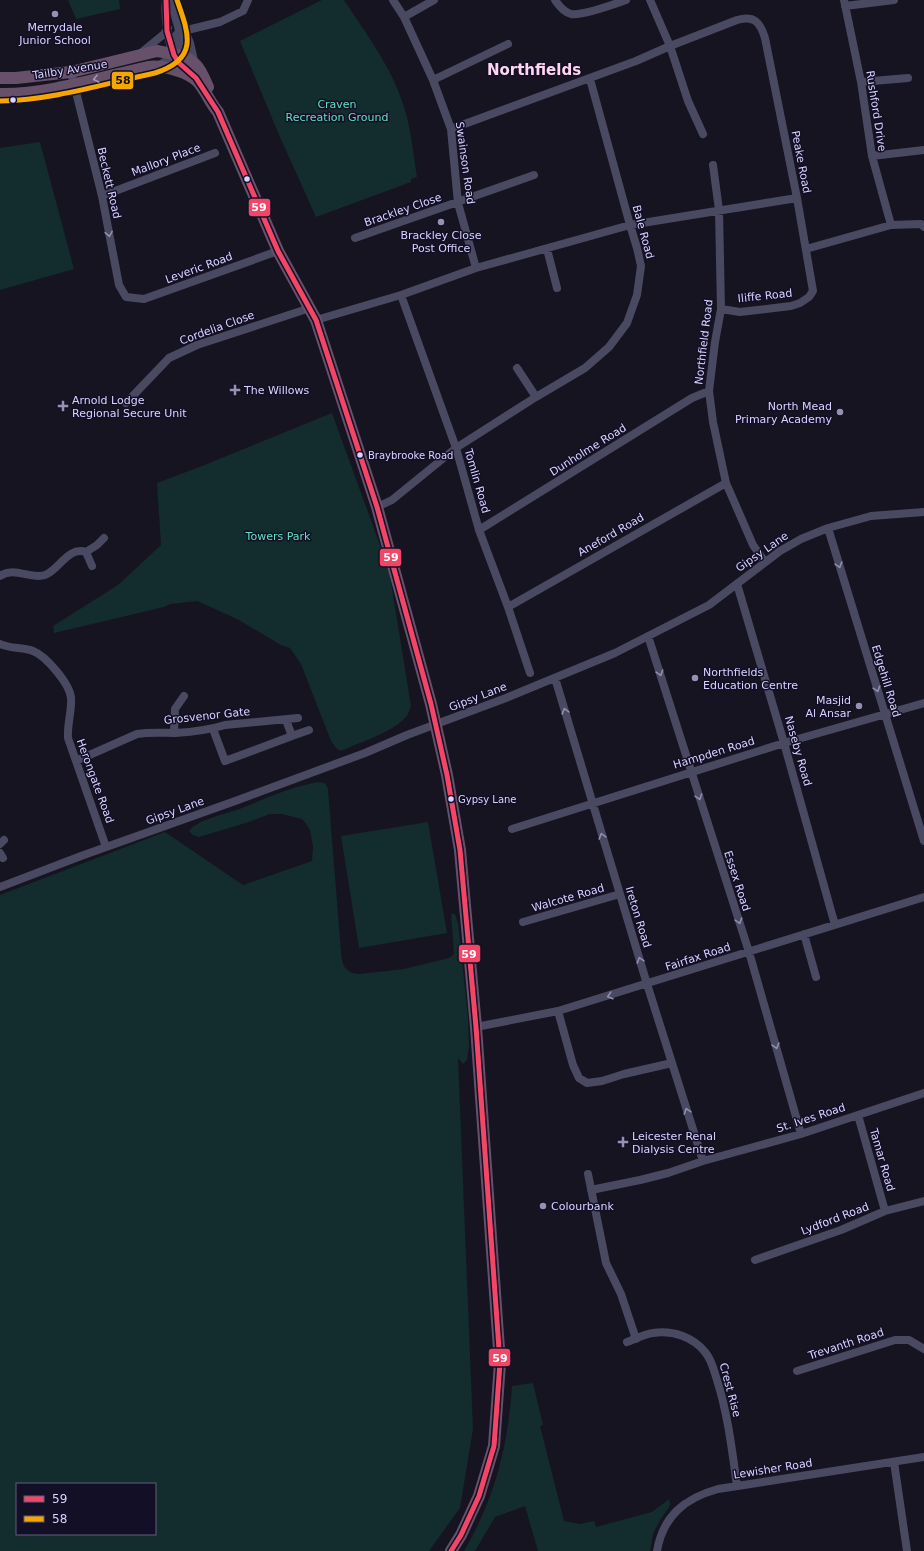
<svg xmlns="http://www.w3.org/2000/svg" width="924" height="1551" viewBox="0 0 924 1551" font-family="'DejaVu Sans',sans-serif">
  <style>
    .green { fill: #132c2d; fill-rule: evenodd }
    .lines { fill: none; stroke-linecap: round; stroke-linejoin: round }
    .minor { stroke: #4a4962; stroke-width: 8 }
    .highway { stroke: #67516a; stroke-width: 12 }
    .bus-1-casing { stroke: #130f26; stroke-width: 8 }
    .bus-2-casing { stroke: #130f26; stroke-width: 8 }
    .bus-1 { stroke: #f34667; stroke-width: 5 }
    .bus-2 { stroke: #f7a600; stroke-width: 5 }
    .oneway { stroke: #a699bc }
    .oneway2 { stroke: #928eb0 }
    .poi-dot { fill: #9591b1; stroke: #130f26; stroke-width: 1.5 }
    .bus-dot { fill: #d9d4ff; stroke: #130f26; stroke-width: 1.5 }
    .labels { text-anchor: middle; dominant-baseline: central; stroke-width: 3; stroke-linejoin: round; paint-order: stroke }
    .bus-label { font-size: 10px; fill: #d9d4ff; stroke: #130f26; text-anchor: start }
    .poi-label { font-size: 11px; fill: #d9d4ff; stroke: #130f26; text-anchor: start }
    .street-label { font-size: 11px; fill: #d9d4ff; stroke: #130f26 }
    .park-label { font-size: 11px; fill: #5fe0c0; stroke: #130f26 }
    .district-label { font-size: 15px; font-weight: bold; fill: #ffd6f0; stroke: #130f26 }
    .line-badge { stroke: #130f26; stroke-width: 1.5 }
    .badge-label { font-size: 11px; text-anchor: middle; font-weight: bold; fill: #fff }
    .pale-badge-label { font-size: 11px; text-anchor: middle; font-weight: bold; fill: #111 }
  </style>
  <rect width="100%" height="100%" fill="#161421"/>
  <path class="green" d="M68,0H119L120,9L76,19Z
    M322,0H344C365,32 392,68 403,104C411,127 413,153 417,177L411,179V182L316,217L279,135L240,41Z
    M40,142L74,269L0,290V148Z
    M332,413L389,570L411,706C409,711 408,716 403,720C388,734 360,742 341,751L336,748L331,741L301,664L290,648L281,645L237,619L197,601L170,604L164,607L54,633L53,626L118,585L161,545L157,483L202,466Z
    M318,782L325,783L328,789L341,952C342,964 344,973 359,974L404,969L449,958L454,954L451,914H455L458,923L468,1017L469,1046L467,1060L463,1064L458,1058L473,1429L460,1508L429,1551H0V895L165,832L243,885L312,861L313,847L310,830L307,825L302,819L282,814H270L249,822L199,837L193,835L189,831C197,820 224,814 237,810C264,799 290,787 318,782ZM17,1484H155V1534H17Z
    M428,822L447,933L359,948L341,836Z
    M533,1383L543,1425L540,1426L564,1521L580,1524L594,1521L596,1527L652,1512L669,1499L670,1504L669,1507L659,1522L653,1534L650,1551H538L525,1506L495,1517L475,1551H464C495,1498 508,1446 512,1386Z"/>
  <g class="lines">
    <path class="minor" d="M166,0C164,16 168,47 177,61C180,65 187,69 191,73
      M393,0L404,17L433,80L451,129L458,203L476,268
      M555,0C559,6 564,12 571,14C582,16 615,4 626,0
      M650,0L670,46L688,101L703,134
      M844,0L861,82L872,156L891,225
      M845,6L894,0
      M404,17L434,0
      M183,26L190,43L195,65
      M170,42L179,32L220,22L243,11L248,0
      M142,52L164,34L168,28
      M158,66C164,62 170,59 174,55C187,39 174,17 170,0
      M71,72L102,196L119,285L126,297L144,299L278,251
      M433,80L508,44
      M861,82L908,78
      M451,129L636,61L670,46L737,20C754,15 760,22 765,38L797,198L813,291L809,297L800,303L791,306L740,312L721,309
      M872,156L924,150
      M713,165L719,210L721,309L715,342L709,391L713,422L726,483L753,545L765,562
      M102,196L215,153
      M355,238L534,175
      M547,249L557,288
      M806,249L891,225L921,224L924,227
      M401,295L456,448L479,530L508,607L530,673
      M316,320L401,295L476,268L630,225L797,198
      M517,368L536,397
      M126,403L169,358L197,345L310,308
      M377,507L392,500L456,448L536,397L585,368L609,347L627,323L637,295L641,266L637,248L630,225L590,79
      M828,528L924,841
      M479,530L692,398L709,391
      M86,552L92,566
      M0,576C15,566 30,580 45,575C59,570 68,546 86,552L97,545L104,538
      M737,584L784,743L835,925
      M508,607L726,483
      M648,636L749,952L801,1134
      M0,644C10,649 24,647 33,651C46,656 70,684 71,698C72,711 67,724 68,738L106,847
      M555,678L647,984L703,1161
      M213,729L225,761L292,736L286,720
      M174,733L175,709L184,696
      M292,736L309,730
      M76,761L137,734C150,732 162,733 175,733C191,732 209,730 225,725L298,718
      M512,829L784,743L924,703
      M0,844L4,840
      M0,853L3,858
      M0,887L81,856L238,800L365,753L407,735L506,698L615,653L709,605L780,551L801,539L828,528L871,516L924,512
      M523,922L620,894
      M804,934L816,977
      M558,1011L573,1065L579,1078L587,1083L602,1081L624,1074L672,1063
      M476,1027L558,1011L924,897
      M858,1115L885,1211
      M588,1174L606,1263L621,1294L636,1339
      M591,1190L640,1180L668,1173L703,1161L801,1134L924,1093
      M755,1260L841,1230L885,1211L924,1201
      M627,1342C635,1339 645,1334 653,1333C673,1330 693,1337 705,1352C712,1360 714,1371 717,1380C728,1415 732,1450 737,1486
      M797,1371L895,1340H909L924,1349
      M894,1462L907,1551
      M657,1551C663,1516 685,1498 718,1489L924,1457"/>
    <path class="highway" d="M0,78H16L71,72L157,51C169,53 187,55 196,65C201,70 205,80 208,87
      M0,94C47,95 102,77 148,67C162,65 188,71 198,82C206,91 210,103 218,112L278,251L316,320L377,507L431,704L447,775L460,850L476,1027L500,1363L494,1446L479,1496L461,1535L451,1551"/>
    <g class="bus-1-casing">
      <path id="bus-1" d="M166,0L167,31L174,55L179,63L196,78L218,112L278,251L316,320L377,507L431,704L447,775L460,850L476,1027L500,1363L494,1446L479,1496L461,1535L451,1551"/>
    </g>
    <g class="bus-2-casing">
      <path id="bus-2" d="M0,101C53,100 103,84 155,73C199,59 189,34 177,0"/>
    </g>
    <use href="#bus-1" class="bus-1"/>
    <use href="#bus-2" class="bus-2"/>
  </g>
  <defs><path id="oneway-chevron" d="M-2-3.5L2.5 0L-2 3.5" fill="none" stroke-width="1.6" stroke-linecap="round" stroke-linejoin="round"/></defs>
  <use class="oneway" href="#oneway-chevron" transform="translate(96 79) rotate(166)"/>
  <g class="oneway2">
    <use href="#oneway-chevron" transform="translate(109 234) rotate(80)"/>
    <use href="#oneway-chevron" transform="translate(839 565) rotate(73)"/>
    <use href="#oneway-chevron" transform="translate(660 673) rotate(72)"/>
    <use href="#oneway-chevron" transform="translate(877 689) rotate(73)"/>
    <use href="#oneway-chevron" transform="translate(565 711) rotate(-106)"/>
    <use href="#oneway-chevron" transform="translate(699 797) rotate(72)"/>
    <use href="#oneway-chevron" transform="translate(602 836) rotate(-107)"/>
    <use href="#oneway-chevron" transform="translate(739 921) rotate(72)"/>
    <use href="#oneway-chevron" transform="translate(640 960) rotate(-107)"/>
    <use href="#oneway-chevron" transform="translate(610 996) rotate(163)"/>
    <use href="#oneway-chevron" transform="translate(776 1046) rotate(74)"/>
    <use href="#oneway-chevron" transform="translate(687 1111) rotate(-108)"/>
  </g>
  <g class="poi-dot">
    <circle cx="55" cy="14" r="4"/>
    <circle cx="441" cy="222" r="4"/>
    <path d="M233 384h4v4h4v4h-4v4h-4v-4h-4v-4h4z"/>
    <path d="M61 400h4v4h4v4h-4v4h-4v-4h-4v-4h4z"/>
    <circle cx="840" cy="412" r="4"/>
    <circle cx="695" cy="678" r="4"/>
    <circle cx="859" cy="706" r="4"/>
    <path d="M621 1136h4v4h4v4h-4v4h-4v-4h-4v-4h4z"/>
    <circle cx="543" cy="1206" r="4"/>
  </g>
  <g class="bus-dot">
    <circle cx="13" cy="100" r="3.5"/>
    <circle cx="247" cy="179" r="3.5"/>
    <circle cx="360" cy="455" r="3.5"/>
    <circle cx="451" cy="799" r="3.5"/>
  </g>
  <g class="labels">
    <g class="bus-label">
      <text x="368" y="455">Braybrooke Road</text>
      <text x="458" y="799">Gypsy Lane</text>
    </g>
    <g class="poi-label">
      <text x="55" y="27" text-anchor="middle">Merrydale<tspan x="55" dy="13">Junior School</tspan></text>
      <text x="441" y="235" text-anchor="middle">Brackley Close<tspan x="441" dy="13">Post Office</tspan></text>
      <text x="244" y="390">The Willows</text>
      <text x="72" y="400">Arnold Lodge<tspan x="72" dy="13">Regional Secure Unit</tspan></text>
      <text x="832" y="406" text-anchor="end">North Mead<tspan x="832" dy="13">Primary Academy</tspan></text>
      <text x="703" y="672">Northfields<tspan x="703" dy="13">Education Centre</tspan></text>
      <text x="851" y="700" text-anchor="end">Masjid<tspan x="851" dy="13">Al Ansar</tspan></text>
      <text x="632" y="1136">Leicester Renal<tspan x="632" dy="13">Dialysis Centre</tspan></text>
      <text x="551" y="1206">Colourbank</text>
    </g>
    <g class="street-label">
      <text transform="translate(70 70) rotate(-9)">Tailby Avenue</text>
      <text transform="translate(876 111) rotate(81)">Rushford Drive</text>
      <text transform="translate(166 160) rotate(-21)">Mallory Place</text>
      <text transform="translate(801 162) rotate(79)">Peake Road</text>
      <text transform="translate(465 163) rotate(82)">Swainson Road</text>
      <text transform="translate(109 183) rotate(77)">Beckett Road</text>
      <text transform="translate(403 210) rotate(-19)">Brackley Close</text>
      <text transform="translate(643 232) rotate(75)">Bale Road</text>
      <text transform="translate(199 268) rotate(-20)">Leveric Road</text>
      <text transform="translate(765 296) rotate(-6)">Iliffe Road</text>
      <text transform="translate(217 328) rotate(-20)">Cordelia Close</text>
      <text transform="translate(704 342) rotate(-83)">Northfield Road</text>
      <text transform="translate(588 450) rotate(-32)">Dunholme Road</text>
      <text transform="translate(477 481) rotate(74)">Tomlin Road</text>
      <text transform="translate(611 535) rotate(-30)">Aneford Road</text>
      <text transform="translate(762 552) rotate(-35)">Gipsy Lane</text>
      <text transform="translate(886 681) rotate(73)">Edgehill Road</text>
      <text transform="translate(478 697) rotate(-21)">Gipsy Lane</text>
      <text transform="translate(207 716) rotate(-6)">Grosvenor Gate</text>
      <text transform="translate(798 751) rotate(74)">Naseby Road</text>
      <text transform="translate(714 753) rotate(-17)">Hampden Road</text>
      <text transform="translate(95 781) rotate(70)">Herongate Road</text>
      <text transform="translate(175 811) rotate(-20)">Gipsy Lane</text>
      <text transform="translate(737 881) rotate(72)">Essex Road</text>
      <text transform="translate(568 898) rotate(-16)">Walcote Road</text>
      <text transform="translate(638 917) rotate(73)">Ireton Road</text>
      <text transform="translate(698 957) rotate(-18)">Fairfax Road</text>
      <text transform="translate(811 1118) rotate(-18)">St. Ives Road</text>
      <text transform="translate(882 1160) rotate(74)">Tamar Road</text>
      <text transform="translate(835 1219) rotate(-21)">Lydford Road</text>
      <text transform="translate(846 1344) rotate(-18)">Trevanth Road</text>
      <text transform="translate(730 1390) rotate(75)">Crest Rise</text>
      <text transform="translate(773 1469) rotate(-9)">Lewisher Road</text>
    </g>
    <g class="park-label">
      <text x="337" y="104">Craven<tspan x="337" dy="13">Recreation Ground</tspan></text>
      <text x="278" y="536">Towers Park</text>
    </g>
    <g class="district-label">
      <text x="534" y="70">Northfields</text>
    </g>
  </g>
  <g class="line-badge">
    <rect x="111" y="71" width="23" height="19" rx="4" fill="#f7a600"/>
    <rect x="248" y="198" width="23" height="19" rx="4" fill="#f34667"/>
    <rect x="379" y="548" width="23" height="19" rx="4" fill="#f34667"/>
    <rect x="458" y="944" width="23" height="19" rx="4" fill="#f34667"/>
    <rect x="488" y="1348" width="23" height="19" rx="4" fill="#f34667"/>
  </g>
  <g class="badge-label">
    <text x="259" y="211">59</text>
    <text x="391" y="561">59</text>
    <text x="469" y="958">59</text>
    <text x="500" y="1362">59</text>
  </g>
  <g class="pale-badge-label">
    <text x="123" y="84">58</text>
  </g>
  <rect x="16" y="1483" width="140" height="52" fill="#130f26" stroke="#625e7d"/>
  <rect x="24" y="1496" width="20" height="6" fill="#f34667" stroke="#625e7d"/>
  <text x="52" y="1503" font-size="12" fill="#d9d4ff">59</text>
  <rect x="24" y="1516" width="20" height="6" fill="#f7a600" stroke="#625e7d"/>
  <text x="52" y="1523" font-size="12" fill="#d9d4ff">58</text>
</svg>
